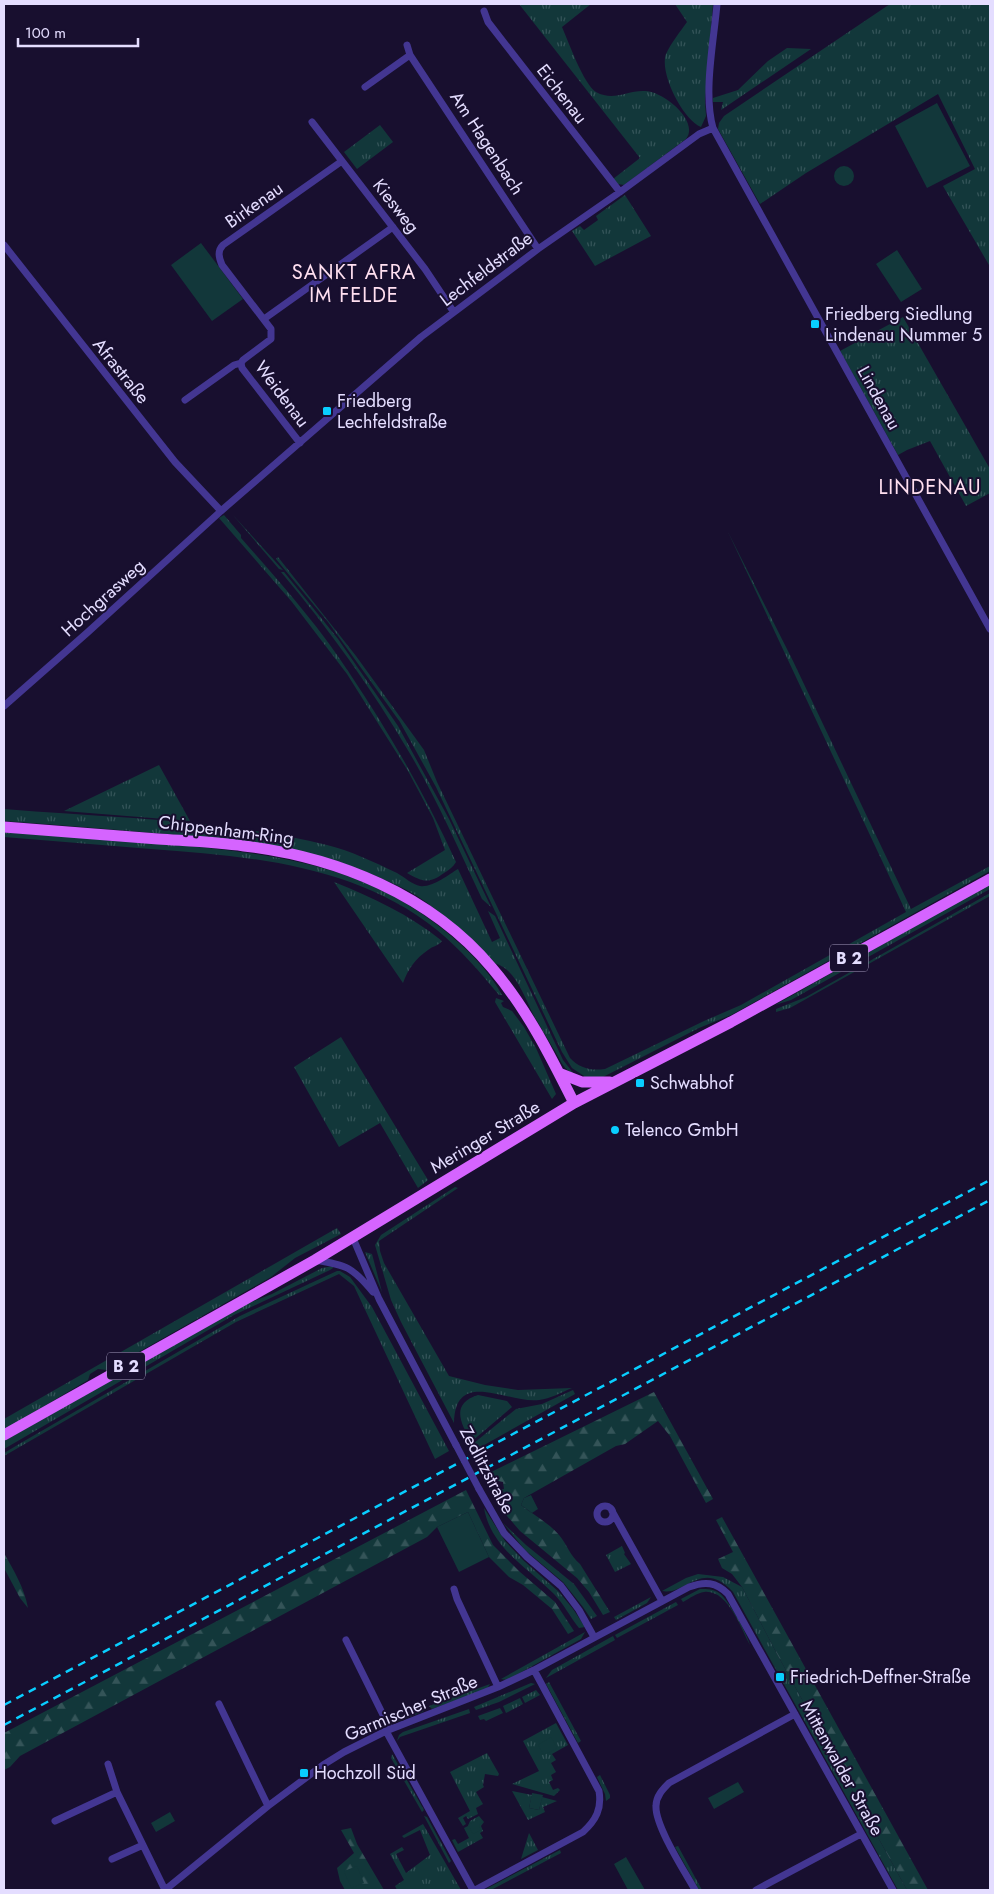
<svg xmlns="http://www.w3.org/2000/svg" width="994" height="1894" viewBox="0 0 994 1894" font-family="Jost,sans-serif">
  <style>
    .grass { fill: url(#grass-tufts) }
    .forest { fill: url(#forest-firs) }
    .park { fill: #12373a }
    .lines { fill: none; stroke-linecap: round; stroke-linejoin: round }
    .minor { stroke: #433692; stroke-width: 7 }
    .primary { stroke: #d564ff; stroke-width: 11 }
    .rail { stroke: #09ceff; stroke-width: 2.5; stroke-dasharray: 8 6; stroke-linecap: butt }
    .minor-bridge { stroke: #433692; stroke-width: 7 }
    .poi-dot { fill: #09ceff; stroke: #180f2f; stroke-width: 2 }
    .labels { text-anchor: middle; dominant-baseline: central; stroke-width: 4; stroke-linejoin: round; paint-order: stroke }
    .shield { fill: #180f2f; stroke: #a79fc1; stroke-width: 1 }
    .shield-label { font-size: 16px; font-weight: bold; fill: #e4ddff }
    .street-label { font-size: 18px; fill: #e4ddff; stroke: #180f2f }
    .poi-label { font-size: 18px; fill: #e4ddff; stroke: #180f2f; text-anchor: start }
    .quarter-label { font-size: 20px; letter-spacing: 1px; fill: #ffdff0; stroke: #180f2f }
  </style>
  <defs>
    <pattern id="grass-tufts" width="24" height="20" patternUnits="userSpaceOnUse" patternTransform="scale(1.25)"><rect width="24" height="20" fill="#12373a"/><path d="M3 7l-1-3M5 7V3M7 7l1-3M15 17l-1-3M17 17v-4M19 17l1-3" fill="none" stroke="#345458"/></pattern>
    <pattern id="forest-firs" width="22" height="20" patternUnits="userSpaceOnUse" patternTransform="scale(1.25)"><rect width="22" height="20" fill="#12373a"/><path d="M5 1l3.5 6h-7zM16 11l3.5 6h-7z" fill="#345458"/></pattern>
  </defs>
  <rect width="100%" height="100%" fill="#180f2f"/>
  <path class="grass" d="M519,4H591L562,27C568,41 584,85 596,92C614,102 627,90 645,91C663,91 700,121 686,139L624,185L618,184L613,179L640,158Z
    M675,4H713L705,101L706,116L701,127C683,120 659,73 666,54C671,43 680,32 687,22Z
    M890,4H990V264L989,265L943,186L975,169L938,94L806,173L760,204L718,129L719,123L724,116Z
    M787,48L811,49L721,110L723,102H713V98L738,90L768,61Z
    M380,125L393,142L357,169L344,152Z
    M625,195L651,236L595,266L572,231L580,226L584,230L598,220L596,216Z
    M903,317L990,469V493L966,506L930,441L907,450L898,455L840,351Z
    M224,515L241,535V538C279,581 319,626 350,674C390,734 426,796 456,862C453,867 449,870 444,873C429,884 423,882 407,873L445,850L433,818L408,771L347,674L292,602L219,518Z
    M233,515L283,570L279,569Z
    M728,532L793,661L911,909L990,866V871L731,1015L699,1028L601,1078L584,1079V1076L572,1068L562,1052L436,787L400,722L328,622L276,559L278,557L356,656L424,750L437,782L570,1058C579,1068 591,1071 605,1069L704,1021L741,1005L906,912Z
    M281,572H284L338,639L398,726L449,819L491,907L482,899C459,850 437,799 409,752C372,689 329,629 281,572Z
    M159,765L190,821L64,811Z
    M4,809C111,818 222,819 327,845C351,851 374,862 397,873C404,877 413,885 420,886C432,888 448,875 458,869L492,942L500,938L488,911L495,916L563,1060L574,1074C564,1070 560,1060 555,1051C547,1038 540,1026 533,1014C524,996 515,968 494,963C469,940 445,914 417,896C406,889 394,884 383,879C312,846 243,841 166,834C112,829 58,825 4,821Z
    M4,832C57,836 110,840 163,844C268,853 359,862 444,930C467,949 488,969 502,995H499C480,972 460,949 437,930C356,865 250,856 151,849C102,845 53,841 4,837Z
    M334,882C372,897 410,915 442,941C438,946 433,946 428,950C416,958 408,969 403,983Z
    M990,884V889L791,1000L775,1005Z
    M990,893V896L790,1008L776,1012V1009L806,997Z
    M496,998L504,1001L501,1003L503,1007L512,1011L524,1027L536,1048L556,1094L552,1099L495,1002Z
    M341,1037L428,1180L418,1188L380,1123L339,1147L294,1067Z
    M455,1187L458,1188L379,1241L380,1251L384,1263L449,1376L485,1385L518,1390L572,1388C562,1392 550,1399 539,1400C508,1404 455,1367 454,1423L401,1322L391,1300L375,1245L381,1235Z
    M337,1228L341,1234L295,1258L271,1277L107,1370L98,1369L90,1374L88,1380L4,1430V1419Z
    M365,1252L372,1254L382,1292Z
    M333,1266V1268L330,1270L234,1315L4,1449V1441L241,1306L272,1294L322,1268Z
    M337,1271H340L350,1277L372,1307L449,1451L435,1459L354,1286L339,1274L236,1322L4,1456V1453L26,1440L240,1316Z
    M573,1390L575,1394L477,1449L474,1443L516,1409L542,1404Z
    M478,1395L507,1401L512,1407L471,1442C461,1423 450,1404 478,1395Z
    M483,1477C488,1485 493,1490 504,1489L501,1509Z
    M484,1508L505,1541L524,1561L559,1592L573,1609L585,1627L579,1628C570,1617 564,1604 554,1594C528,1568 491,1548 484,1508Z
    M503,1523L526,1545L574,1584L597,1616L591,1619L583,1607L563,1582L525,1550Z
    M622,1546L625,1553L624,1554L631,1564L615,1572L606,1555Z
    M698,1574L723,1577L742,1587L777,1654L907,1890H898L733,1592C702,1558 686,1596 662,1591L686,1578Z
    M700,1589C707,1589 714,1589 719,1593C729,1600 747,1634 750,1645C741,1629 728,1589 704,1592C697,1593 690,1598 683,1602L681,1599Z
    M651,1597L647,1603L616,1620L614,1617Z
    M676,1602L678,1605L617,1638L615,1635Z
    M585,1632L581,1639L507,1680L501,1679Z
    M613,1636L615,1640L546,1678L552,1670Z
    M549,1682L581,1741L578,1743L546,1684Z
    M531,1683L535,1684L499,1702L476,1710L474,1707Z
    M490,1684L487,1689L432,1709L429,1706Z
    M536,1690L540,1695L525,1703L522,1697Z
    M520,1698L523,1704L506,1713L503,1706Z
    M424,1708L423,1712L396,1722L395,1717Z
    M500,1708L503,1713L486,1721L484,1719L480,1720L478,1716Z
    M469,1709L470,1713L400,1737L397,1741L399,1735L403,1732Z
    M556,1723L568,1745L552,1754L556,1760L551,1763L556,1772L551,1775L553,1780L549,1782L553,1790L558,1788L560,1790L554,1796L512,1784L539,1771L523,1741Z
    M487,1753L499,1774L498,1776L485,1774L483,1785L484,1787L476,1792L483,1804L476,1808L478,1814L468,1819L466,1816L463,1818L466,1824L463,1826L458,1818L470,1811L450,1772Z
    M392,1754L424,1810L422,1812L391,1758Z
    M600,1775L610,1795V1798L606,1801L605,1794L597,1777Z
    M512,1791L532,1795L529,1808L539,1810L542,1797L557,1801L543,1807L545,1812L528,1820Z
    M424,1816L427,1817L451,1861L449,1863Z
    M479,1816L484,1822L481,1826L483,1831L480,1833L483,1838L458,1852L452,1840L455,1839L458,1844L469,1838L464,1828L468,1826L470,1821Z
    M423,1824L461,1890H397L395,1886L404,1880L390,1854L402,1847L404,1850L396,1854L406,1873L430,1855L420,1830L404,1838L402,1836Z
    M529,1833L538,1850L521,1859Z
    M678,1846L702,1890H699L675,1847Z
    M560,1850L561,1853L491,1890H484Z"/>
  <path class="forest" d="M654,1392L713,1499L706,1503L670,1436L658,1421L625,1444L616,1446L524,1498L521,1505C533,1515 548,1522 559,1535C567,1544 570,1556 580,1564L610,1612L603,1615L589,1592L577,1578L520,1531L501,1509L504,1489L503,1482L494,1480L489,1473Z
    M466,1490L493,1545L520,1572L555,1602L574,1631L568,1634L552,1609L523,1585L509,1577L489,1557L468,1512L437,1527L427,1537L20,1756L10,1767L4,1770V1733Z
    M722,1517L928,1890H907L777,1654L742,1587L732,1574L722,1568L718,1559L733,1552L716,1520Z
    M4,1553C14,1571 24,1587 28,1608L20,1598L4,1568Z
    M351,1828L357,1844L384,1890H345L340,1881L337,1868L354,1853L341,1830Z"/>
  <path class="park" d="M937,103L970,166L927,188L895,126Z
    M834 176a10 10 0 1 1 20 0a10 10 0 1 1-20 0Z
    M201,243L243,299L212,321L171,265Z
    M897,250L922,289L901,302L876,264Z
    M531,1495L538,1509L532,1513L521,1505L524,1498Z
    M468,1512L489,1557L459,1572L437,1527Z
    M551,1737L557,1748L544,1755L538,1745Z
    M738,1782L744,1792L714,1809L708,1798Z
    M532,1793L543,1795L539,1810L529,1808Z
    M170,1812L175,1821L156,1832L151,1823Z
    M480,1819L483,1822L479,1825L481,1830L473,1834L468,1825Z
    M626,1857L645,1890H628L614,1864Z
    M357,1866L364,1883L351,1888L344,1871Z"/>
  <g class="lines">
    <path class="minor" d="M717,4C714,40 703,93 713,128L990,629
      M484,11L488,22L620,192
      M407,45L410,55L538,249
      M365,87L410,55
      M312,122L425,269L453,311
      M4,245L175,462L221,511
      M264,319L393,227
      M185,400L234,365L241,363
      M300,443L242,368L241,363L243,360L271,339V329L222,265C219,258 217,251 223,245L342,161
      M4,706L88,632L221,511L421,337L538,249L620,192L699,134L713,128
      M353,1238L379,1299L456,1445
      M315,1260C347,1265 352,1267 373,1292
      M479,1489L504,1533L527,1557L561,1586L579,1610L594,1637
      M597 1514a8 8 0 1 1 16 0a8 8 0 1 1-16 0Z
      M612,1511L662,1601
      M454,1589L457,1599L498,1687
      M346,1640L390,1729
      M219,1704L268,1806
      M386,1731L473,1890
      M108,1764L117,1792L165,1890
      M55,1821L117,1792
      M112,1859L143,1845
      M165,1890L268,1806L323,1765L344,1752L386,1731L498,1687L534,1670L689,1587C705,1581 716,1582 728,1594L893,1890
      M475,1890L583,1832C596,1820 602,1809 599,1791L534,1670
      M695,1890C685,1872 655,1826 656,1806C656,1796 663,1789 669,1783L795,1714
      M756,1890L861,1834"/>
    <path class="primary" d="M4,827C55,831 107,835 158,839C187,841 216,842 244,846C337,857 431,895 492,968C527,1009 550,1055 574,1103
      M559,1073L582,1082H610
      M4,1435L315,1260L574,1103L731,1022L990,879"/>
    <path class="rail" d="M4,1705L990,1180
      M4,1725L990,1200"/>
    <path class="minor-bridge" d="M456,1445L479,1489"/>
  </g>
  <g class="poi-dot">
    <rect x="810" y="319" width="10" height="10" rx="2.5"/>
    <rect x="322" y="406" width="10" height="10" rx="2.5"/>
    <rect x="635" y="1078" width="10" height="10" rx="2.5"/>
    <circle cx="615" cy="1130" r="5"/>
    <rect x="775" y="1672" width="10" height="10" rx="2.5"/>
    <rect x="299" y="1768" width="10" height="10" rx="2.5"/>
  </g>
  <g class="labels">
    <g class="shield">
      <rect x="830" y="944.5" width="38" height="27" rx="4"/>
      <rect x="107" y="1352.5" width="38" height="27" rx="4"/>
    </g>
    <g class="shield-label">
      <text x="849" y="958">B 2</text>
      <text x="126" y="1366">B 2</text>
    </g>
    <g class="street-label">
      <text transform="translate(562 94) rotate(52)">Eichenau</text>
      <text transform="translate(487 143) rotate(57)">Am Hagenbach</text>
      <text transform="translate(254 205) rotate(-35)">Birkenau</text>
      <text transform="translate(396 206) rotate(52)">Kiesweg</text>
      <text transform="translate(486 269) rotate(-37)">Lechfeldstraße</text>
      <text transform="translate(121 371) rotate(51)">Afrastraße</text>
      <text transform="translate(282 394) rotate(53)">Weidenau</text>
      <text transform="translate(879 398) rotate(61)">Lindenau</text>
      <text transform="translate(103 598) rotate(-42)">Hochgrasweg</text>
      <text transform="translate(226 830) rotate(7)">Chippenham-Ring</text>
      <text transform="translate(485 1137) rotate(-31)">Meringer Straße</text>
      <text transform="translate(487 1470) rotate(62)">Zedlitzstraße</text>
      <text transform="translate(411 1708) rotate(-23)">Garmischer Straße</text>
      <text transform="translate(842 1768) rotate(61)">Mittenwalder Straße</text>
    </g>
    <g class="poi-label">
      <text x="825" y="314">Friedberg Siedlung<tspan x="825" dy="21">Lindenau Nummer 5</tspan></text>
      <text x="337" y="401">Friedberg<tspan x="337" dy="21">Lechfeldstraße</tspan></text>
      <text x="650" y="1083">Schwabhof</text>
      <text x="625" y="1130">Telenco GmbH</text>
      <text x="790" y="1677">Friedrich-Deffner-Straße</text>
      <text x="314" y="1773">Hochzoll Süd</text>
    </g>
    <g class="quarter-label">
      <text x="354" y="272">SANKT AFRA<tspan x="354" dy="23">IM FELDE</tspan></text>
      <text x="930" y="487">LINDENAU</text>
    </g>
  </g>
  <rect width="994" height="1894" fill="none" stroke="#e4ddff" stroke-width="10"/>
  <path d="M18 38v8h120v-8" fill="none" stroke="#e4ddff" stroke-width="2.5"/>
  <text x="25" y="38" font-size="15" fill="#e4ddff" stroke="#180f2f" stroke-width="4" paint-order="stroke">100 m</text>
</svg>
